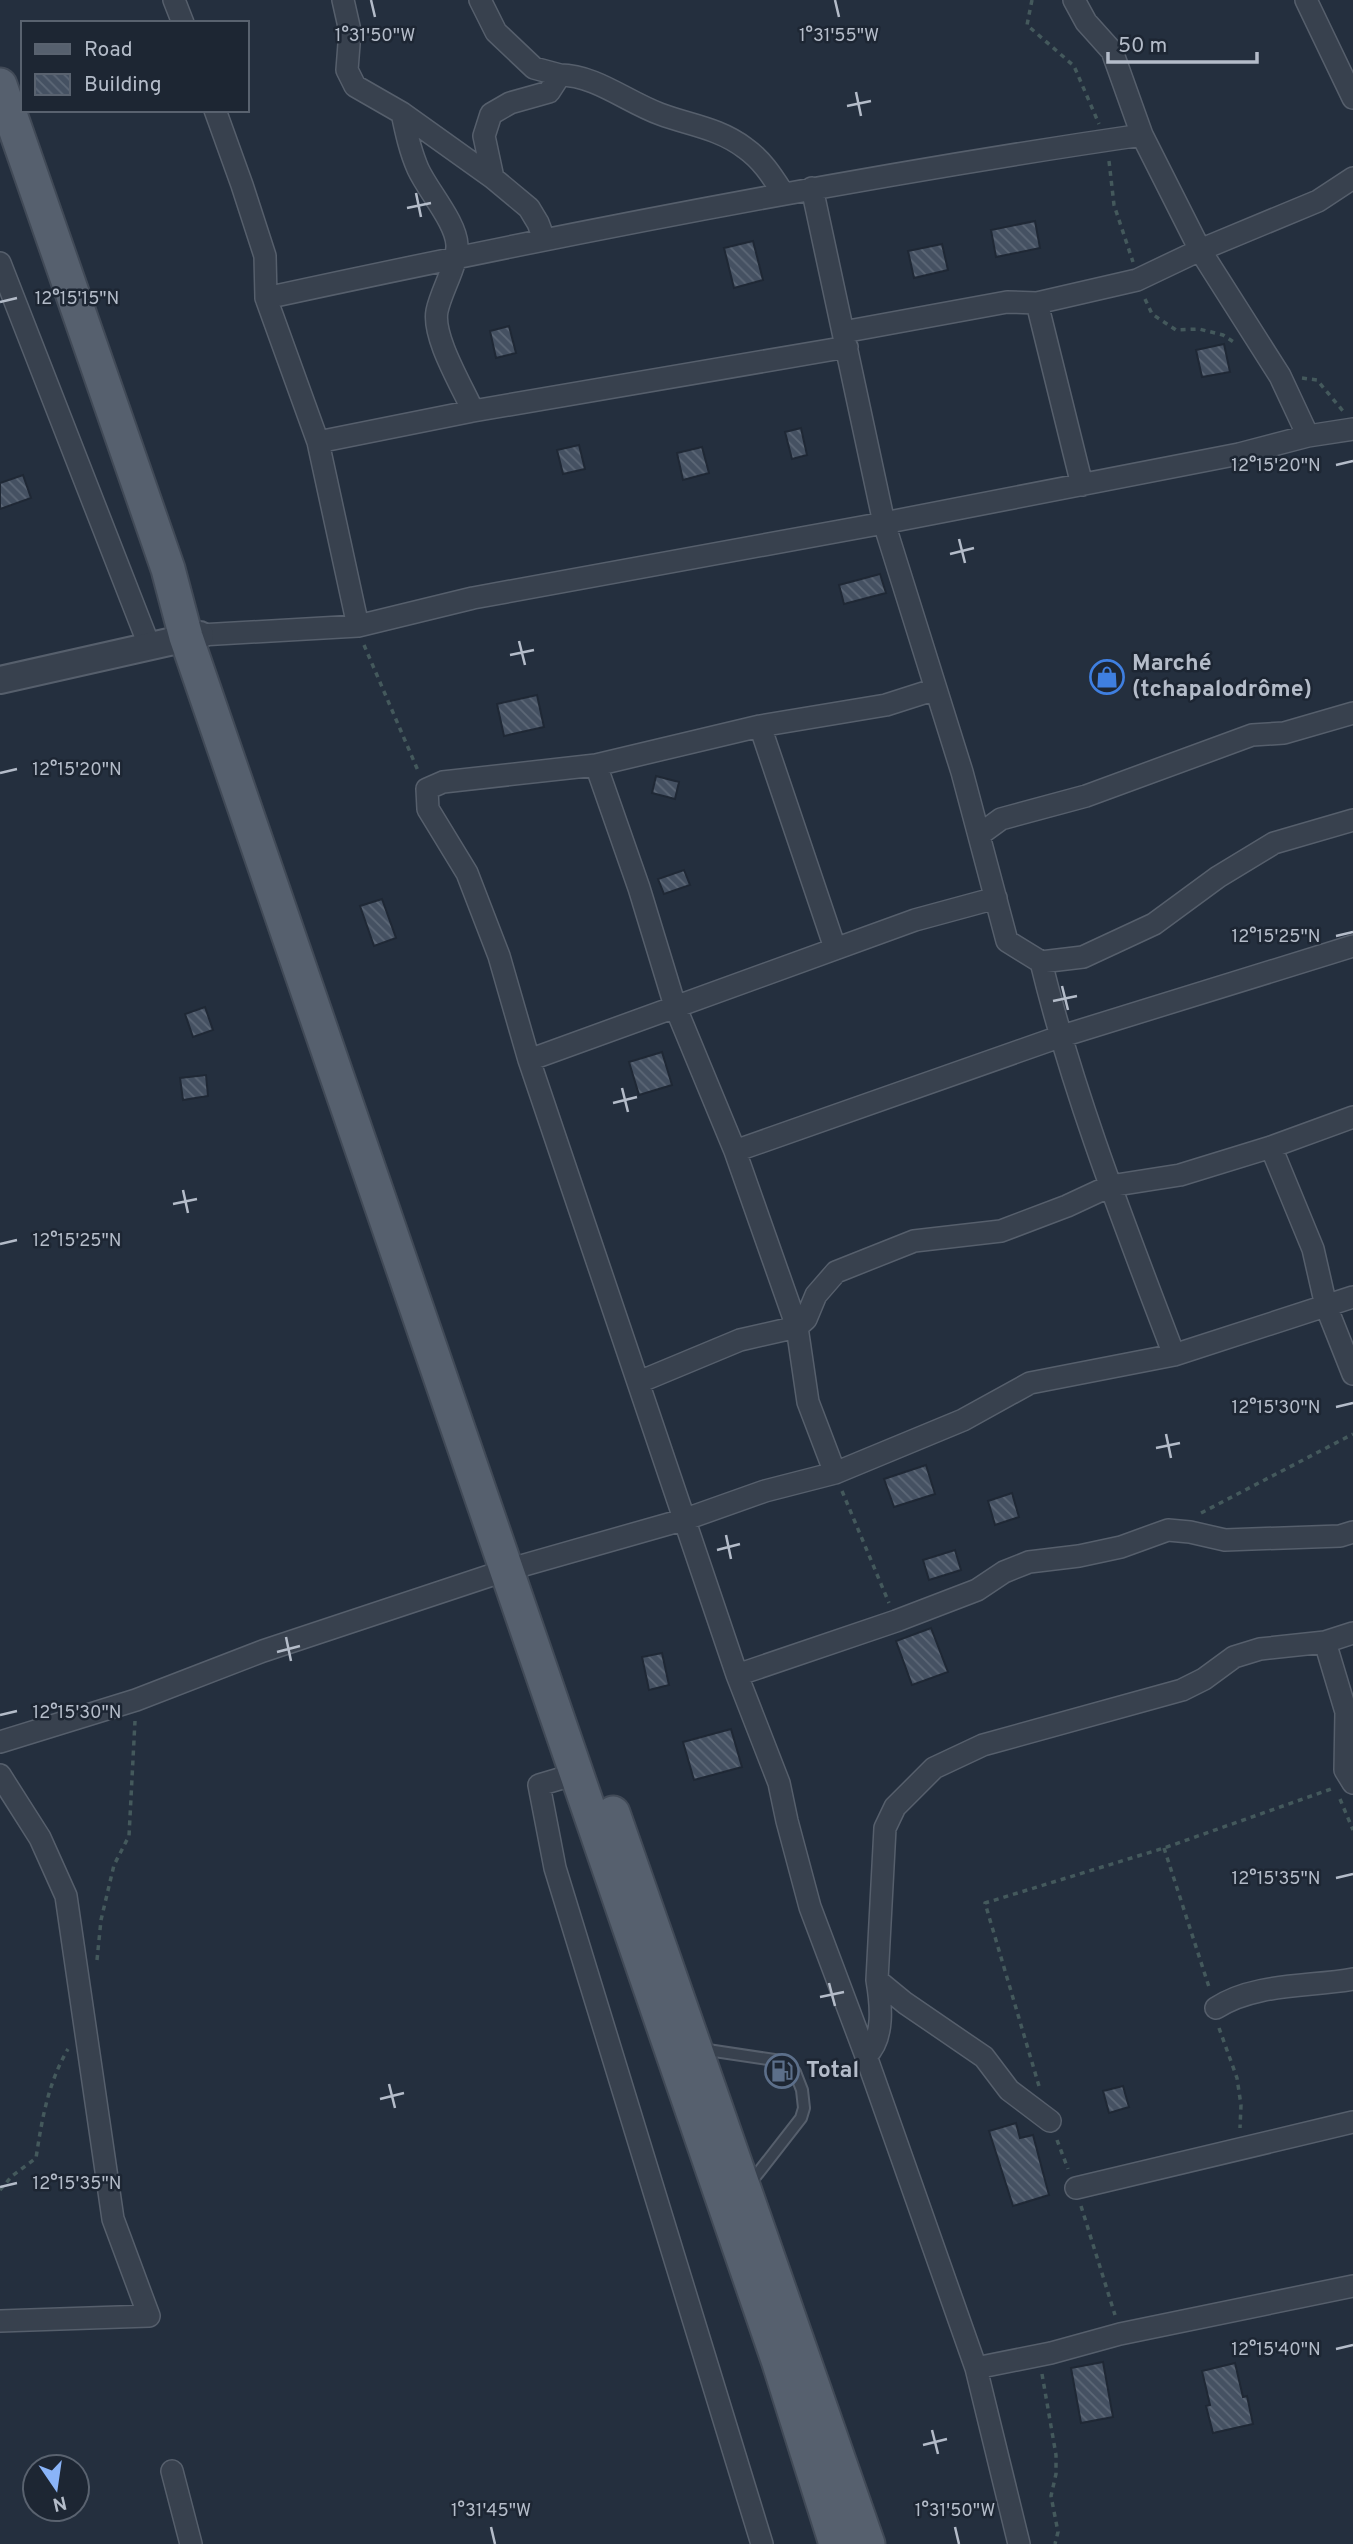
<svg xmlns="http://www.w3.org/2000/svg" width="1353" height="2544" viewBox="0 0 1353 2544" font-family="Overpass,sans-serif">
  <style>
    .building { fill: url(#building-back-hatch); stroke: #1f2835; stroke-width: 2 }
    .lines { fill: none; stroke-linecap: round; stroke-linejoin: round }
    .service-casing { stroke: #565f6c; stroke-width: 14 }
    .minor-casing { stroke: #565f6c; stroke-width: 24 }
    .tertiary-casing { stroke: #565f6c; stroke-width: 30 }
    .primary-casing { stroke: #414a57; stroke-width: 37 }
    .path { stroke: #44595c; stroke-width: 3.5; stroke-dasharray: 5 5; stroke-linecap: butt }
    .service { stroke: #38414e; stroke-width: 10 }
    .minor { stroke: #38414e; stroke-width: 21 }
    .tertiary { stroke: #38414e; stroke-width: 26 }
    .primary { stroke: #56606e; stroke-width: 33 }
    .ticks { fill: none; stroke: #b4bcc9; stroke-width: 2.5 }
    .labels { text-anchor: middle; dominant-baseline: central; stroke-width: 5; stroke-linejoin: round; paint-order: stroke }
    .poi-label { font-size: 23px; font-weight: bold; fill: #b4bcc9; stroke: #1d2633; text-anchor: start }
    .ticks-label { font-size: 18px; text-anchor: middle; fill: #b4bcc9; stroke: #1d2633; stroke-width: 5; stroke-linejoin: round; paint-order: stroke }
  </style>
  <defs>
    <pattern id="building-back-hatch" width="6" height="6" patternUnits="userSpaceOnUse" patternTransform="scale(1.75)"><rect width="6" height="6" fill="#455162"/><path d="M-1 5l2 2M0 0l6 6M5-1l2 2" fill="none" stroke="#5d6877"/></pattern>
  </defs>
  <rect width="100%" height="100%" fill="#242f3e"/>
  <path class="building" d="M1035,221L1040,248L996,257L991,230Z
    M753,241L763,280L734,288L724,248Z
    M942,244L948,270L914,278L908,251Z
    M509,326L516,353L496,358L490,331Z
    M1224,344L1230,372L1202,377L1196,350Z
    M801,428L807,455L792,459L785,432Z
    M579,445L585,469L563,474L557,450Z
    M702,447L709,473L683,480L677,453Z
    M23,475L31,498L0,509V483Z
    M880,574L886,593L844,604L839,585Z
    M537,695L544,727L504,736L497,704Z
    M656,776L679,782L675,799L652,793Z
    M684,870L690,885L664,894L658,879Z
    M382,899L396,938L374,946L360,906Z
    M205,1007L213,1030L193,1037L185,1014Z
    M662,1052L672,1085L639,1095L629,1062Z
    M206,1075L208,1096L183,1100L180,1078Z
    M926,1465L935,1494L894,1507L884,1479Z
    M1012,1493L1019,1517L995,1525L988,1501Z
    M955,1550L961,1570L929,1580L923,1560Z
    M931,1628L948,1672L912,1685L896,1641Z
    M662,1653L669,1685L649,1690L642,1657Z
    M731,1729L742,1767L694,1780L683,1742Z
    M1123,2086L1129,2107L1109,2113L1103,2091Z
    M1016,2123L1020,2138L1033,2135L1049,2195L1013,2206L989,2131Z
    M1103,2362L1113,2417L1081,2423L1071,2368Z
    M1235,2363L1243,2397L1247,2396L1253,2424L1213,2433L1206,2406L1210,2405L1202,2371Z"/>
  <g class="lines">
    <g class="service-casing">
      <path id="service" d="M701,2049L781,2061L788,2065L795,2072L802,2090L804,2108L801,2118L748,2186"/>
    </g>
    <g class="minor-casing">
      <path id="minor" d="M174,0L183,23
        M343,0L350,31L347,70L355,86L402,113C406,132 410,151 418,169C428,191 456,222 457,245C458,264 441,291 437,311C432,337 462,386 473,411
        M480,0L496,32L534,68L560,75
        M1074,0L1086,22L1112,51L1142,135L1200,250L1280,376L1308,436
        M1306,0L1353,98
        M215,110L242,185L265,256L266,298L318,442L358,626
        M402,113L493,178L529,208L538,223L544,239
        M493,178L484,136L491,114L510,103L549,92L560,75C595,75 627,102 660,114C689,125 719,128 745,148C762,160 772,176 783,193
        M812,188L884,523L962,772L1007,941L1041,962C1074,1097 1125,1226 1174,1355
        M0,263L149,645
        M266,298C557,235 848,178 1142,135
        M1037,303L1082,485
        M843,332L1007,302L1037,303L1137,280L1200,250L1318,201L1353,178
        M318,442L473,411L847,347
        M200,635L358,626L473,598L884,523L1239,454L1308,436L1353,429
        M936,689L886,705L760,726L596,765L443,782L427,789L428,809L467,873L499,956L529,1060L737,1675L779,1783L787,1821L810,1907L866,2056L976,2368L1019,2544
        M760,726L835,948
        M596,765L639,888L675,1006L735,1151L797,1327L808,1402L835,1473
        M979,835L1001,819L1086,796L1252,735L1284,733L1353,713
        M1041,962L1083,957L1154,924L1218,877L1274,843L1353,820
        M529,1060L915,920L996,898
        M1271,1147L1313,1249L1326,1306L1353,1374
        M735,1151L1059,1037L1353,946
        M639,1382L740,1340L797,1327L806,1319L816,1295L836,1272L914,1241L1001,1231L1067,1206L1110,1186L1180,1175L1271,1147L1353,1117
        M1353,1633L1325,1642L1346,1712L1345,1770L1353,1783
        M737,1675L896,1621L977,1590L1004,1572L1029,1562L1079,1556L1121,1547L1168,1530L1190,1532L1225,1540L1340,1536L1353,1532
        M0,1742L136,1700L263,1651L507,1570L686,1519L765,1491L835,1473L963,1420L1030,1383L1174,1355L1353,1297
        M576,1774L539,1785L555,1868L762,2544
        M0,1775L40,1838L66,1896L113,2219L149,2316L0,2321
        M877,1980L905,2003L984,2057L1009,2090L1050,2121
        M1216,2008C1254,1983 1309,1987 1353,1979
        M866,2056C885,2038 881,2004 877,1980L885,1828L895,1807L934,1768L983,1745L1182,1690L1204,1679L1234,1657L1260,1649L1325,1642
        M1076,2188L1353,2122
        M976,2368L1051,2353L1120,2334L1353,2286
        M172,2471L191,2544"/>
    </g>
    <g class="tertiary-casing">
      <path id="tertiary" d="M0,680L200,635"/>
    </g>
    <g class="primary-casing">
      <path id="primary" d="M0,85L168,569L186,637L779,2363L836,2544
        M613,1813L868,2544"/>
    </g>
    <path class="path" d="M1032,0L1027,25L1074,66L1099,124
      M1109,161L1114,205L1133,262
      M1145,299L1152,314L1176,330L1199,329L1223,335L1235,343
      M1302,378L1317,380L1343,411
      M364,645L419,773
      M842,1491L889,1603
      M1201,1513L1353,1434
      M1340,1799L1353,1830
      M1164,1848L1210,1990
      M97,1960L101,1920L114,1865L129,1836L135,1721
      M1219,2028L1237,2078L1241,2105L1240,2128
      M1039,2086L985,1903L1164,1848L1334,1788
      M1057,2140L1068,2169
      M0,2190L12,2176L36,2158C42,2119 48,2083 68,2049
      M1081,2206L1115,2315
      M1042,2374L1056,2455V2474L1051,2496L1058,2532L1055,2544"/>
    <use href="#service" class="service"/>
    <use href="#minor" class="minor"/>
    <use href="#tertiary" class="tertiary"/>
    <use href="#primary" class="primary"/>
  </g>
  <path class="ticks" d="M371,0L375,17M835,0L839,17M856,92L861,116M847,106L871,101M416,193L421,217M407,208L431,203M0,302L17,298M1336,465L1353,461M959,539L965,563M950,554L974,548M519,641L525,665M510,655L534,650M0,773L17,769M1336,936L1353,932M1062,986L1068,1010M1053,1001L1077,996M622,1088L628,1112M613,1103L637,1097M183,1190L188,1213M173,1204L197,1199M0,1244L17,1240M1336,1407L1353,1403M1166,1434L1171,1458M1156,1448L1180,1443M726,1535L731,1559M717,1550L740,1544M286,1637L291,1661M277,1652L300,1646M0,1715L17,1711M1336,1878L1353,1874M829,1983L835,2006M820,1997L844,1992M389,2084L395,2108M380,2099L404,2093M0,2187L17,2183M1336,2349L1353,2345M932,2430L938,2454M923,2445L947,2439M491,2527L495,2544M955,2527L959,2544"/>
  <defs>
    <g id="shop-ring" transform="scale(1.75)"><circle r="9.5" fill="#1d2633" stroke="#3f7fe0" stroke-width="1.5"/><path d="M-5-2.5h2.3a2.7 3.5 0 0 1 5.4 0H5L5.5 6h-11ZM-1.5-2.5h3a1.5 2.3 0 0 0-3 0Z" fill="#3f7fe0"/></g>
    <g id="fuel-ring" transform="scale(1.75)"><circle r="9.5" fill="#1d2633" stroke="#5c6f8a" stroke-width="1.5"/><path d="M-5.5-6h7V0h2V4h1.3V-2.5L3-4.5l.8-.8L6-3V5H2.5V1h-1V6h-7ZM-4.2-4.7v3.2H.2V-4.7Z" fill="#5c6f8a"/></g>
  </defs>
  <g fill-rule="evenodd">
    <use href="#shop-ring" x="1107" y="677"/>
    <use href="#fuel-ring" x="782" y="2071"/>
  </g>
  <g class="labels">
    <g class="poi-label">
      <text x="1132" y="664">Marché<tspan x="1132" dy="26">(tchapalodrôme)</tspan></text>
      <text x="806" y="2071">Total</text>
    </g>
  </g>
  <g class="ticks-label">
    <text x="375" y="41">1°31'50"W</text>
    <text x="839" y="41">1°31'55"W</text>
    <text x="77" y="304">12°15'15"N</text>
    <text x="1276" y="471">12°15'20"N</text>
    <text x="77" y="775">12°15'20"N</text>
    <text x="1276" y="942">12°15'25"N</text>
    <text x="77" y="1246">12°15'25"N</text>
    <text x="1276" y="1413">12°15'30"N</text>
    <text x="77" y="1718">12°15'30"N</text>
    <text x="1276" y="1884">12°15'35"N</text>
    <text x="77" y="2189">12°15'35"N</text>
    <text x="1276" y="2355">12°15'40"N</text>
    <text x="491" y="2516">1°31'45"W</text>
    <text x="955" y="2516">1°31'50"W</text>
  </g>
  <rect x="21" y="21" width="228" height="91" fill="#1d2633" stroke="#59626f" stroke-width="2"/>
  <rect x="35" y="44" width="35" height="10" fill="#56606e" stroke="#59626f" stroke-width="2"/>
  <text x="84" y="56" font-size="21" fill="#b4bcc9">Road</text>
  <rect x="35" y="74" width="35" height="21" fill="url(#building-back-hatch)" stroke="#59626f" stroke-width="2"/>
  <text x="84" y="91" font-size="21" fill="#b4bcc9">Building</text>
  <g transform="translate(56 2488) rotate(167)"><circle r="33" fill="#1d2633" stroke="#59626f" stroke-width="2"/>
  <path d="M0-5L12 26L0 18L-12 26Z" fill="#8ab4f8"/>
  <text y="-10" font-size="19" font-weight="bold" text-anchor="middle" fill="#b4bcc9">N</text>
  </g>
  <path d="M1108 52v10h149v-10" fill="none" stroke="#b4bcc9" stroke-width="3.5"/>
  <text x="1118" y="52" font-size="21" fill="#b4bcc9" stroke="#1d2633" stroke-width="5" paint-order="stroke">50 m</text>
</svg>
